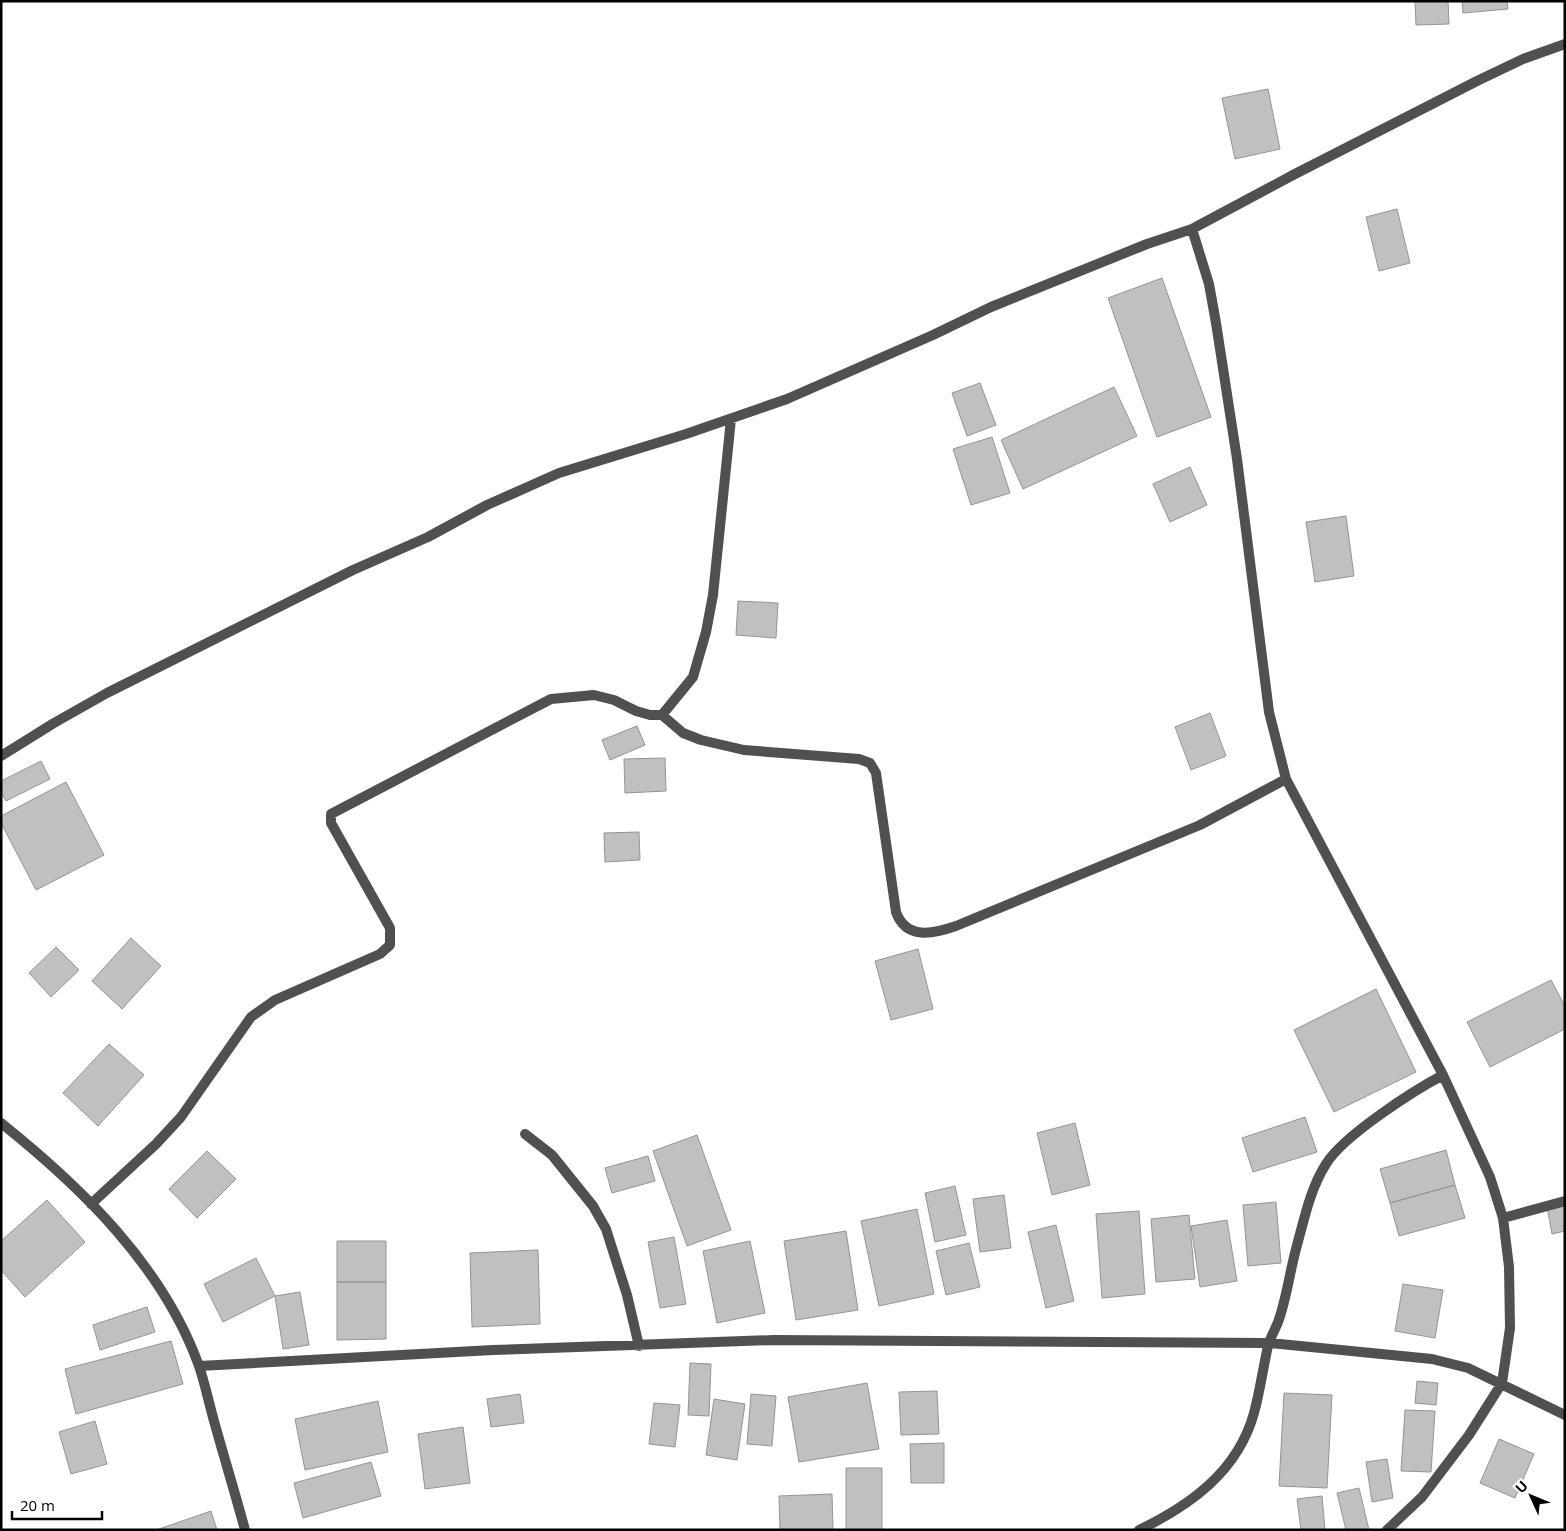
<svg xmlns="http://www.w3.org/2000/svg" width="1566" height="1531" viewBox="0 0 1566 1531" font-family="'Open Sans',sans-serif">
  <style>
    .building { fill: #c0c0c0; stroke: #949494 }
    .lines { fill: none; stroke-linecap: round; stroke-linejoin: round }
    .minor { stroke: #505050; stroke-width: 10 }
  </style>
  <rect width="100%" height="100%" fill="#fff"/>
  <path class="building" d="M1415,1H1448L1449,24L1416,25Z
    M1462,1H1507L1508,9L1463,13Z
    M1268,89L1280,149L1235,159L1222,98Z
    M1397,209L1410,263L1379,271L1366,217Z
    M1162,278L1211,417L1157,437L1108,298Z
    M980,383L996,425L967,436L952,393Z
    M1114,387L1137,436L1023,489L1001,440Z
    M992,437L1010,493L971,505L953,449Z
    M1190,467L1207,505L1170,522L1153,484Z
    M1346,516L1354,576L1315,582L1306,522Z
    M738,601L778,603L776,638L736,635Z
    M1210,713L1226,756L1191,770L1175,727Z
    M637,726L645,745L610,760L602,740Z
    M665,758L666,791L625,793L624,759Z
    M41,761L50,779L6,801L1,792V781Z
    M66,782L104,855L36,890L1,823V816Z
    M639,832L640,860L605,862L604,833Z
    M131,938L161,966L122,1009L92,981Z
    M56,947L79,970L51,997L29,973Z
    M918,949L933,1009L891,1020L875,961Z
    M1551,980L1565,1006V1029L1490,1067L1467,1022Z
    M1376,989L1416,1072L1334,1112L1294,1030Z
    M109,1044L144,1075L98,1126L63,1093Z
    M1305,1117L1317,1152L1253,1172L1242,1138Z
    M1075,1123L1090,1185L1052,1195L1037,1133Z
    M697,1135L731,1230L687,1246L653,1151Z
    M1446,1150L1455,1185L1390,1203L1380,1169Z
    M207,1151L236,1179L197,1218L169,1189Z
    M648,1156L655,1181L612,1193L605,1168Z
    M1455,1185L1465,1218L1399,1236L1390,1203Z
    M955,1186L966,1235L935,1242L925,1193Z
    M1004,1195L1011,1248L980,1252L973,1199Z
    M47,1200L85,1242L25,1297L1,1270V1241Z
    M1276,1202L1281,1263L1248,1266L1243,1205Z
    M1565,1203V1231L1552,1234L1547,1207Z
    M917,1209L934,1294L879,1306L861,1221Z
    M1139,1211L1145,1294L1102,1298L1096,1214Z
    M1189,1215L1195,1279L1156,1282L1151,1219Z
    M1227,1220L1237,1281L1200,1287L1191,1226Z
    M1056,1225L1074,1301L1046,1308L1028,1232Z
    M846,1231L858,1310L796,1320L784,1241Z
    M674,1237L686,1304L660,1308L648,1242Z
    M337,1241H386V1282H337Z
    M750,1241L765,1313L717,1323L703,1251Z
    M969,1243L980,1287L946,1295L936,1251Z
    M538,1250L540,1324L472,1327L470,1253Z
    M256,1258L275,1296L223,1322L204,1284Z
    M337,1282H386V1339L337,1340Z
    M1403,1284L1443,1290L1435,1338L1395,1331Z
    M300,1292L309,1345L283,1349L275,1296Z
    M147,1307L155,1332L100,1350L93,1325Z
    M171,1341L183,1384L76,1414L65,1369Z
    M690,1363L711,1364L709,1416L688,1415Z
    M1417,1381L1438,1383L1436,1405L1415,1403Z
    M867,1383L879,1449L799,1462L788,1397Z
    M937,1391L939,1434L901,1435L899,1392Z
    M1284,1393L1332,1395L1327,1488L1279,1486Z
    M520,1394L524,1423L491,1427L487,1399Z
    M751,1394L776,1396L772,1446L747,1444Z
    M714,1399L745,1404L737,1460L706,1455Z
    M378,1401L388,1452L305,1470L295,1419Z
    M654,1403L680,1405L675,1447L649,1444Z
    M1405,1410L1435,1411L1431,1472L1401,1471Z
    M95,1421L107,1464L71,1474L59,1432Z
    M463,1427L470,1483L425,1489L418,1434Z
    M1499,1439L1534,1454L1515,1498L1480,1483Z
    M944,1443V1483H911L910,1444Z
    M1387,1459L1393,1498L1372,1502L1366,1462Z
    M371,1462L381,1496L303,1518L294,1483Z
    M846,1468H882V1530H846Z
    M1359,1488L1369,1530H1346L1337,1493Z
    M832,1494L833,1530H780L779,1496Z
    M1322,1496L1325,1530H1301L1297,1499Z
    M211,1511L217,1530H156Z"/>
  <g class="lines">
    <path class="minor" d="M662,715L683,733L701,740L744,750L859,759L870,763L876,773L896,912C906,940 933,934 956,926L1200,825L1286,779
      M1,756L54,723L107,693L353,570L428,537L487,505L559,473L686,434L787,399L933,335L991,307L1147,244L1192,229L1293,175L1479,80L1523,59L1565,44
      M1,1123C82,1188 163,1266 199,1366C205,1384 209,1403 214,1421C224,1457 235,1493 245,1530
      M525,1134L552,1155L593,1206L606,1229L627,1295L639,1346
      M91,1204L156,1144L181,1117L251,1017L275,1000L380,954L390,945V928L331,823V814L551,699L594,695L614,700L636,711L650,715H662L693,677L706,632L713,595L731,419
      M1503,1218L1565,1201
      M199,1366L493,1350L774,1340L1269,1343L1432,1359L1468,1368L1565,1415
      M1139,1530C1191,1505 1238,1471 1254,1413C1260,1391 1263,1368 1268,1346C1270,1338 1275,1330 1278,1322C1286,1301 1290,1271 1296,1249C1304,1220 1310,1189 1326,1164C1343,1136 1413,1091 1443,1075L1286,779L1269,712L1237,459L1216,323L1209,284L1192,229
      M1387,1530L1422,1497L1469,1435L1502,1383L1510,1328L1509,1267L1503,1218L1490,1177L1443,1075"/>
  </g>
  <rect width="1566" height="1531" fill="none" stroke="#000000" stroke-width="5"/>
  <g transform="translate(1531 1496) rotate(314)" stroke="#ffffff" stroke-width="4" paint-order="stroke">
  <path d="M0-4L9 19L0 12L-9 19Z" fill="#000000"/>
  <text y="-8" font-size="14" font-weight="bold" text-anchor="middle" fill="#000000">U</text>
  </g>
  <path d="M12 1511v8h90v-8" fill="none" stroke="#000000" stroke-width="2.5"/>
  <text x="20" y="1511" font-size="15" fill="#000000" stroke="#ffffff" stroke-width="4" paint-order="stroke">20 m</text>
</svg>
